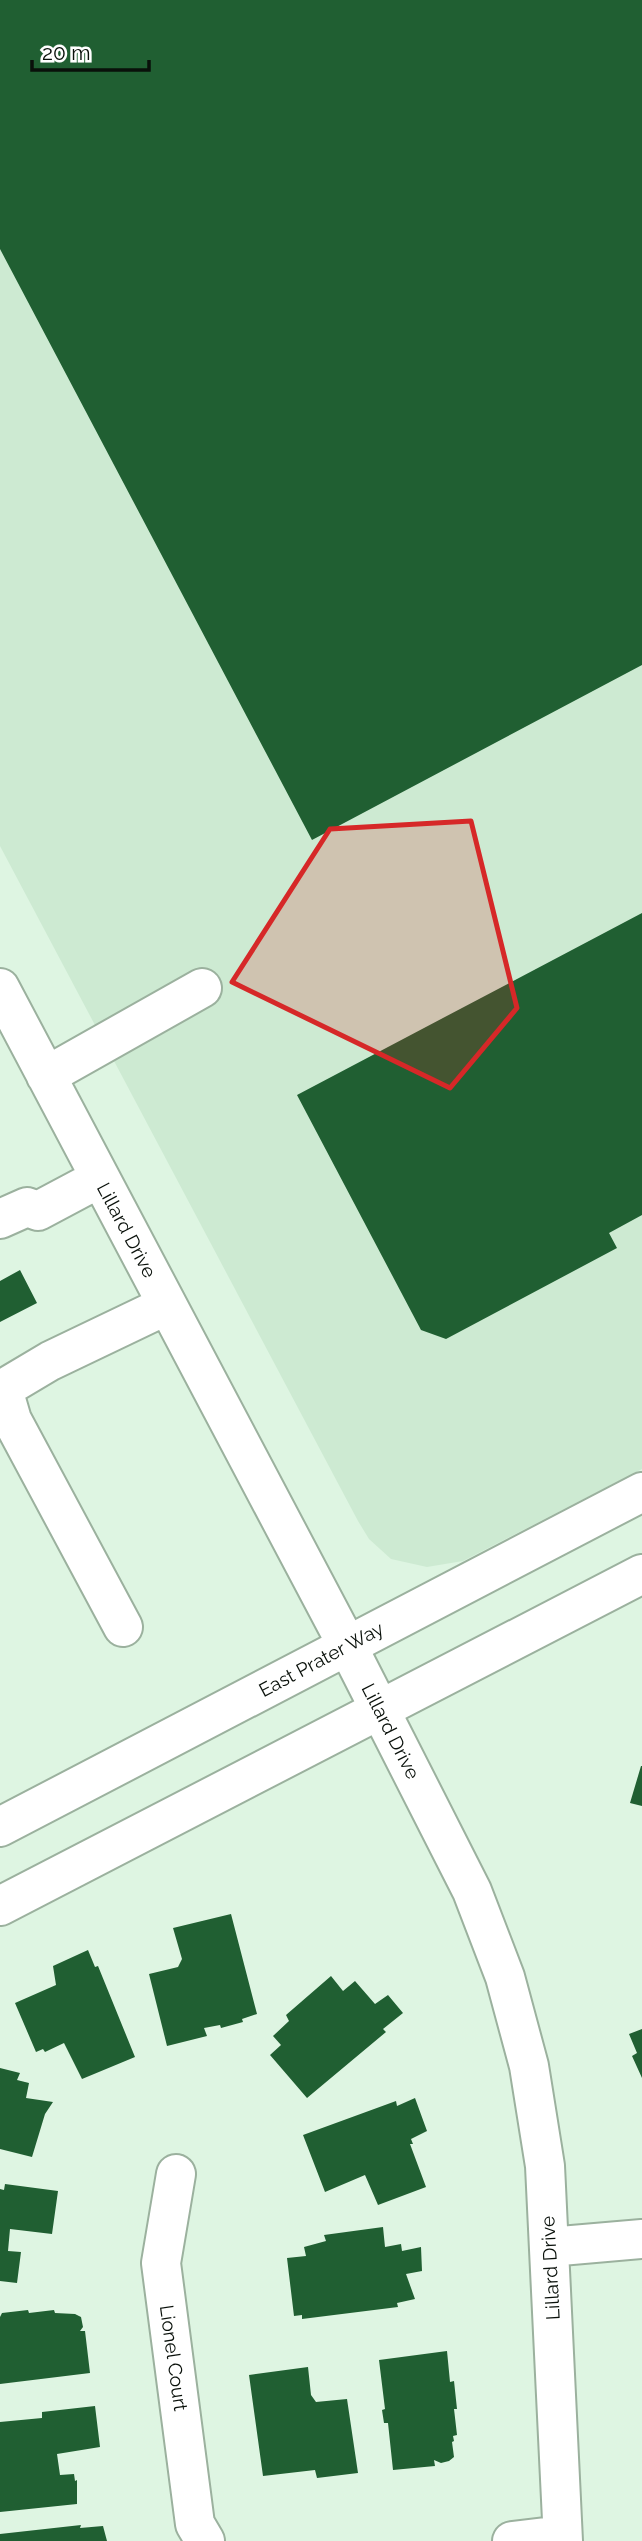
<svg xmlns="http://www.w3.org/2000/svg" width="642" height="2541" viewBox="0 0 642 2541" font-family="Raleway,sans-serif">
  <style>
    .built { fill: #cdead2 }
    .building { fill: #205f32 }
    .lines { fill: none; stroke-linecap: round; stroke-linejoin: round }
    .minor-casing { stroke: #9bb19e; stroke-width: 42 }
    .major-casing { stroke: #9bb19e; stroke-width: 42 }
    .minor { stroke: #fff; stroke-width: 38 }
    .major { stroke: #fff; stroke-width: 38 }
    .marked { fill: #d62828; fill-opacity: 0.2; stroke: #d62828; stroke-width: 5; stroke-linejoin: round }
    .labels { text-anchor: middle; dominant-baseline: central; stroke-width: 7; stroke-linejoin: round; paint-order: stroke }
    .street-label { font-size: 19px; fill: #09100a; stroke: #fff }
  </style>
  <rect width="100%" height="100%" fill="#def5e2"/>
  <path class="built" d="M0,0H642V1469L463,1561L427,1567L391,1559L369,1539L358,1521L0,846Z"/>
  <path class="building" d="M0,0H642V665L312,840L0,249Z
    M642,913V1215L609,1233L617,1248L446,1339L421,1330L297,1095Z
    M20,1270L37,1303L0,1322V1281Z
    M641,1766H642V1806L630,1803Z
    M231,1914L257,2014L242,2019L243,2022L221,2028L220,2025L204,2028L207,2036L167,2046L149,1974L178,1967L182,1959L173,1928Z
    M88,1950L95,1967L98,1966L135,2057L82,2079L64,2043L45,2052L43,2049L36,2052L15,2003L56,1985L53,1966Z
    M331,1976L343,1991L355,1981L375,2004L388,1995L403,2013L383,2029L386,2032L307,2098L270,2055L281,2045L273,2036L289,2021L286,2015Z
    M642,2029V2078L632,2056L637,2053L629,2034Z
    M0,2068L20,2073L17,2080L29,2083L26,2098L53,2102L45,2114L32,2157L0,2149Z
    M415,2098L427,2131L411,2139L413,2144H410L426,2187L378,2205L365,2175L325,2192L303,2135L396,2101L397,2106Z
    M5,2184L58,2191L52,2234L10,2229L8,2251L21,2252L17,2283L0,2281V2189L4,2190Z
    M383,2227L385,2247L401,2244L402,2251L421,2247L422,2271L406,2274L415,2299L397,2303L398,2307L302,2319V2315L294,2316L287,2258L306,2256L304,2247L326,2241L324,2235Z
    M28,2310L29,2313L54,2310L55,2313L75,2314L81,2317L83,2327L80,2331H85L90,2373L0,2384V2317L2,2313Z
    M447,2351L450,2382L454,2381L457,2409H454L457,2435L453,2436L454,2441L452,2442L454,2457L449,2461L441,2463L434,2460L435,2466L393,2470L388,2423H384L382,2410L385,2409L379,2360Z
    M308,2367L311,2395L316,2402L347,2399L358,2473L317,2478L315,2470L263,2476L249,2375Z
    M95,2406L100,2447L57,2454L60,2475L74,2474L75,2481L77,2480V2504L0,2512V2422L42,2418V2412Z
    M81,2525L80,2528L103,2526L107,2541H0V2534Z"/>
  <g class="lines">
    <g class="minor-casing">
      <path id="minor" d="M0,988L347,1645L472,1891L505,1977L529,2066L545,2166L563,2541
        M46,1076L202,988
        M0,1219L27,1207L38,1211L100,1178
        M123,1627L12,1420L3,1389L50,1361L167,1305
        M176,2174L161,2263L195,2524L205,2541
        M549,2247L642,2239
        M512,2541L562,2535"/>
    </g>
    <g class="major-casing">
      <path id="major" d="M0,1827L642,1492
        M0,1906L642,1574"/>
    </g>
    <use href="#minor" class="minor"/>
    <use href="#major" class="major"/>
  </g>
  <path class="marked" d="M471,821L517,1008L450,1088L232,982L330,829Z"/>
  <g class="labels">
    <g class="street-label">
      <text transform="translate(127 1230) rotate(62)">Lillard Drive</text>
      <text transform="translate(321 1659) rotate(-28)">East Prater Way</text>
      <text transform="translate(391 1731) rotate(63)">Lillard Drive</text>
      <text transform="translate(550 2268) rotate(-93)">Lillard Drive</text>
      <text transform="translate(174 2358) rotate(82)">Lionel Court</text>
    </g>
  </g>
  <path d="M32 60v10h117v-10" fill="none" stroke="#09100a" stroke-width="3.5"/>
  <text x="42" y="60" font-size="21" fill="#09100a" stroke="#ffffff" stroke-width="5" paint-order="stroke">20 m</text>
</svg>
